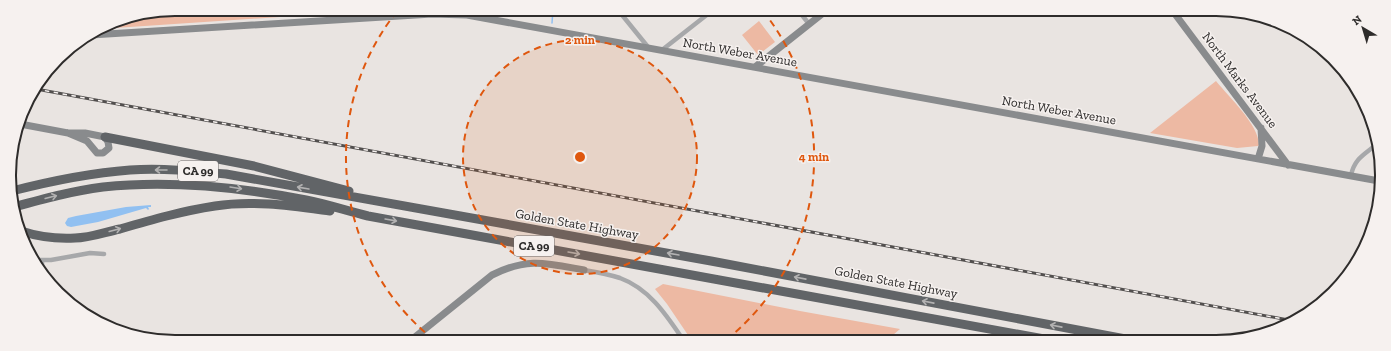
<svg xmlns="http://www.w3.org/2000/svg" width="1391" height="351" viewBox="0 0 1391 351" font-family="'Zilla Slab',serif">
  <style>
    .green { fill: #edb9a3 }
    .water { fill: #91c0f1 }
    .lines { fill: none; stroke-linecap: round; stroke-linejoin: round }
    .stream { stroke: #91c0f1; stroke-width: 1.5 }
    .street { stroke: #a7a8aa; stroke-width: 4.5 }
    .secondary { stroke: #898b8d; stroke-width: 7 }
    .highway { stroke: #616467; stroke-width: 9 }
    .rail-casing { stroke: #524f4e; stroke-width: 3 }
    .rail { stroke: #f6f1ef; stroke-width: 1.5; stroke-dasharray: 4.5; stroke-linecap: butt }
    .oneway { stroke: #b3b2b2 }
    .ring { fill: none; stroke: #df570e; stroke-width: 2; stroke-dasharray: 7 5 }
    .labels { text-anchor: middle; dominant-baseline: central; stroke-width: 3; stroke-linejoin: round; paint-order: stroke }
    .shield { fill: #f6f1ef; stroke: #6a6766; stroke-width: 1 }
    .shield-label { font-size: 12px; font-weight: bold; fill: #2e2c2b }
    .street-label { font-size: 13px; fill: #2e2c2b; stroke: #f6f1ef }
    .rim { fill: none; stroke: #2e2c2b; stroke-width: 2 }
    .centre { fill: #df570e; stroke: #f6f1ef; stroke-width: 2 }
    .ring-label { font-size: 12px; text-anchor: middle; font-weight: bold; fill: #df570e; stroke: #f6f1ef; stroke-width: 3; stroke-linejoin: round; paint-order: stroke }
  </style>
  <rect width="100%" height="100%" fill="#e9e4e1"/>
  <path class="green" d="M176,9H400L100,29L112,22Z
    M759,21L775,42L758,55L742,35Z
    M1216,81C1229,97 1259,125 1259,145L1258,146L1237,148L1150,133Z
    M663,284L800,311L900,329L886,341H692L667,304L655,289Z"/>
  <path class="water" d="M151,205V207H148L149,209L148,210L146,208L98,222L71,227L67,226L65,223L68,218L76,216L126,207Z"/>
  <g class="lines">
    <path class="stream" d="M552,23L553,10"/>
    <path class="street" d="M618,10L648,47
      M798,10L809,24
      M662,50L713,10
      M1351,175C1355,158 1364,155 1377,144
      M35,260H51L90,253L104,254
      M584,270C596,272 608,274 620,278C650,289 667,316 684,341
      M42,274V260
      M417,335L421,341"/>
    <path class="secondary" d="M1172,10L1288,165
      M91,35L432,14L467,15L1379,181
      M755,67L827,10
      M20,124L68,133H85L105,137L108,142L109,148L103,153H97L87,141L68,133
      M1258,159L1262,146L1261,128
      M410,341L492,275C528,257 546,263 584,270"/>
    <path class="highway" d="M105,137L254,166L349,191
      M12,191C51,181 90,173 130,170C162,168 194,171 226,174L711,261L1136,341
      M14,207C43,199 72,191 103,187C170,180 239,187 306,200C327,204 347,211 368,216L1055,341
      M21,231C39,237 56,239 75,238C90,238 105,232 120,229C151,220 182,211 215,206C253,200 292,206 330,211"/>
    <g class="rail-casing">
      <path id="rail" d="M36,89L1294,321"/>
    </g>
    <use href="#rail" class="rail"/>
  </g>
  <defs><path id="oneway-shaft" d="M-6 0H5M1.5-3L5.5 0L1.5 3" fill="none" stroke-width="1.6" stroke-linecap="round" stroke-linejoin="round"/></defs>
  <g class="oneway">
    <use href="#oneway-shaft" transform="translate(161 170) rotate(180)"/>
    <use href="#oneway-shaft" transform="translate(236 188) rotate(9)"/>
    <use href="#oneway-shaft" transform="translate(303 188) rotate(-170)"/>
    <use href="#oneway-shaft" transform="translate(51 197) rotate(-14)"/>
    <use href="#oneway-shaft" transform="translate(391 220) rotate(10)"/>
    <use href="#oneway-shaft" transform="translate(115 230) rotate(-15)"/>
    <use href="#oneway-shaft" transform="translate(574 253) rotate(10)"/>
    <use href="#oneway-shaft" transform="translate(673 254) rotate(-170)"/>
    <use href="#oneway-shaft" transform="translate(800 278) rotate(-169)"/>
    <use href="#oneway-shaft" transform="translate(928 302) rotate(-169)"/>
    <use href="#oneway-shaft" transform="translate(1056 326) rotate(-169)"/>
  </g>
  <circle cx="580" cy="157" r="117" fill="#df570e" fill-opacity=".12"/>
  <g class="ring">
    <circle cx="580" cy="157" r="117"/>
    <path d="M434 340A234 234 0 0 1 398 10M763 11A234 234 0 0 1 726 340"/>
  </g>
  <g class="labels">
    <g class="shield">
      <rect x="178" y="161" width="40" height="20" rx="3"/>
      <rect x="514" y="236" width="40" height="20" rx="3"/>
    </g>
    <g class="shield-label">
      <text x="198" y="171">CA 99</text>
      <text x="534" y="246">CA 99</text>
    </g>
    <g class="street-label">
      <text transform="translate(740 52) rotate(10)">North Weber Avenue</text>
      <text transform="translate(1240 80) rotate(53)">North Marks Avenue</text>
      <text transform="translate(1059 110) rotate(10)">North Weber Avenue</text>
      <text transform="translate(577 224) rotate(10)">Golden State Highway</text>
      <text transform="translate(896 282) rotate(11)">Golden State Highway</text>
    </g>
  </g>
  <path d="M0 0H1391V351H0ZM175 16H1216A159 159 0 0 1 1375 175V176A159 159 0 0 1 1216 335H175A159 159 0 0 1 16 176V175A159 159 0 0 1 175 16Z" fill="#f6f1ef" fill-rule="evenodd"/>
  <path class="rim" d="M175 16H1216A159 159 0 0 1 1375 175V176A159 159 0 0 1 1216 335H175A159 159 0 0 1 16 176V175A159 159 0 0 1 175 16Z"/>
  <circle cx="580" cy="157" r="6" class="centre"/>
  <g class="ring-label">
    <text x="580" y="44">2 min</text>
    <text x="814" y="161">4 min</text>
  </g>
  <g transform="translate(1363 28) rotate(322)" stroke="#f6f1ef" stroke-width="3" paint-order="stroke">
  <path d="M0-3L7 15L0 10L-7 15Z" fill="#2e2c2b"/>
  <text y="-6" font-size="11" font-weight="bold" text-anchor="middle" fill="#2e2c2b">N</text>
  </g>
</svg>
